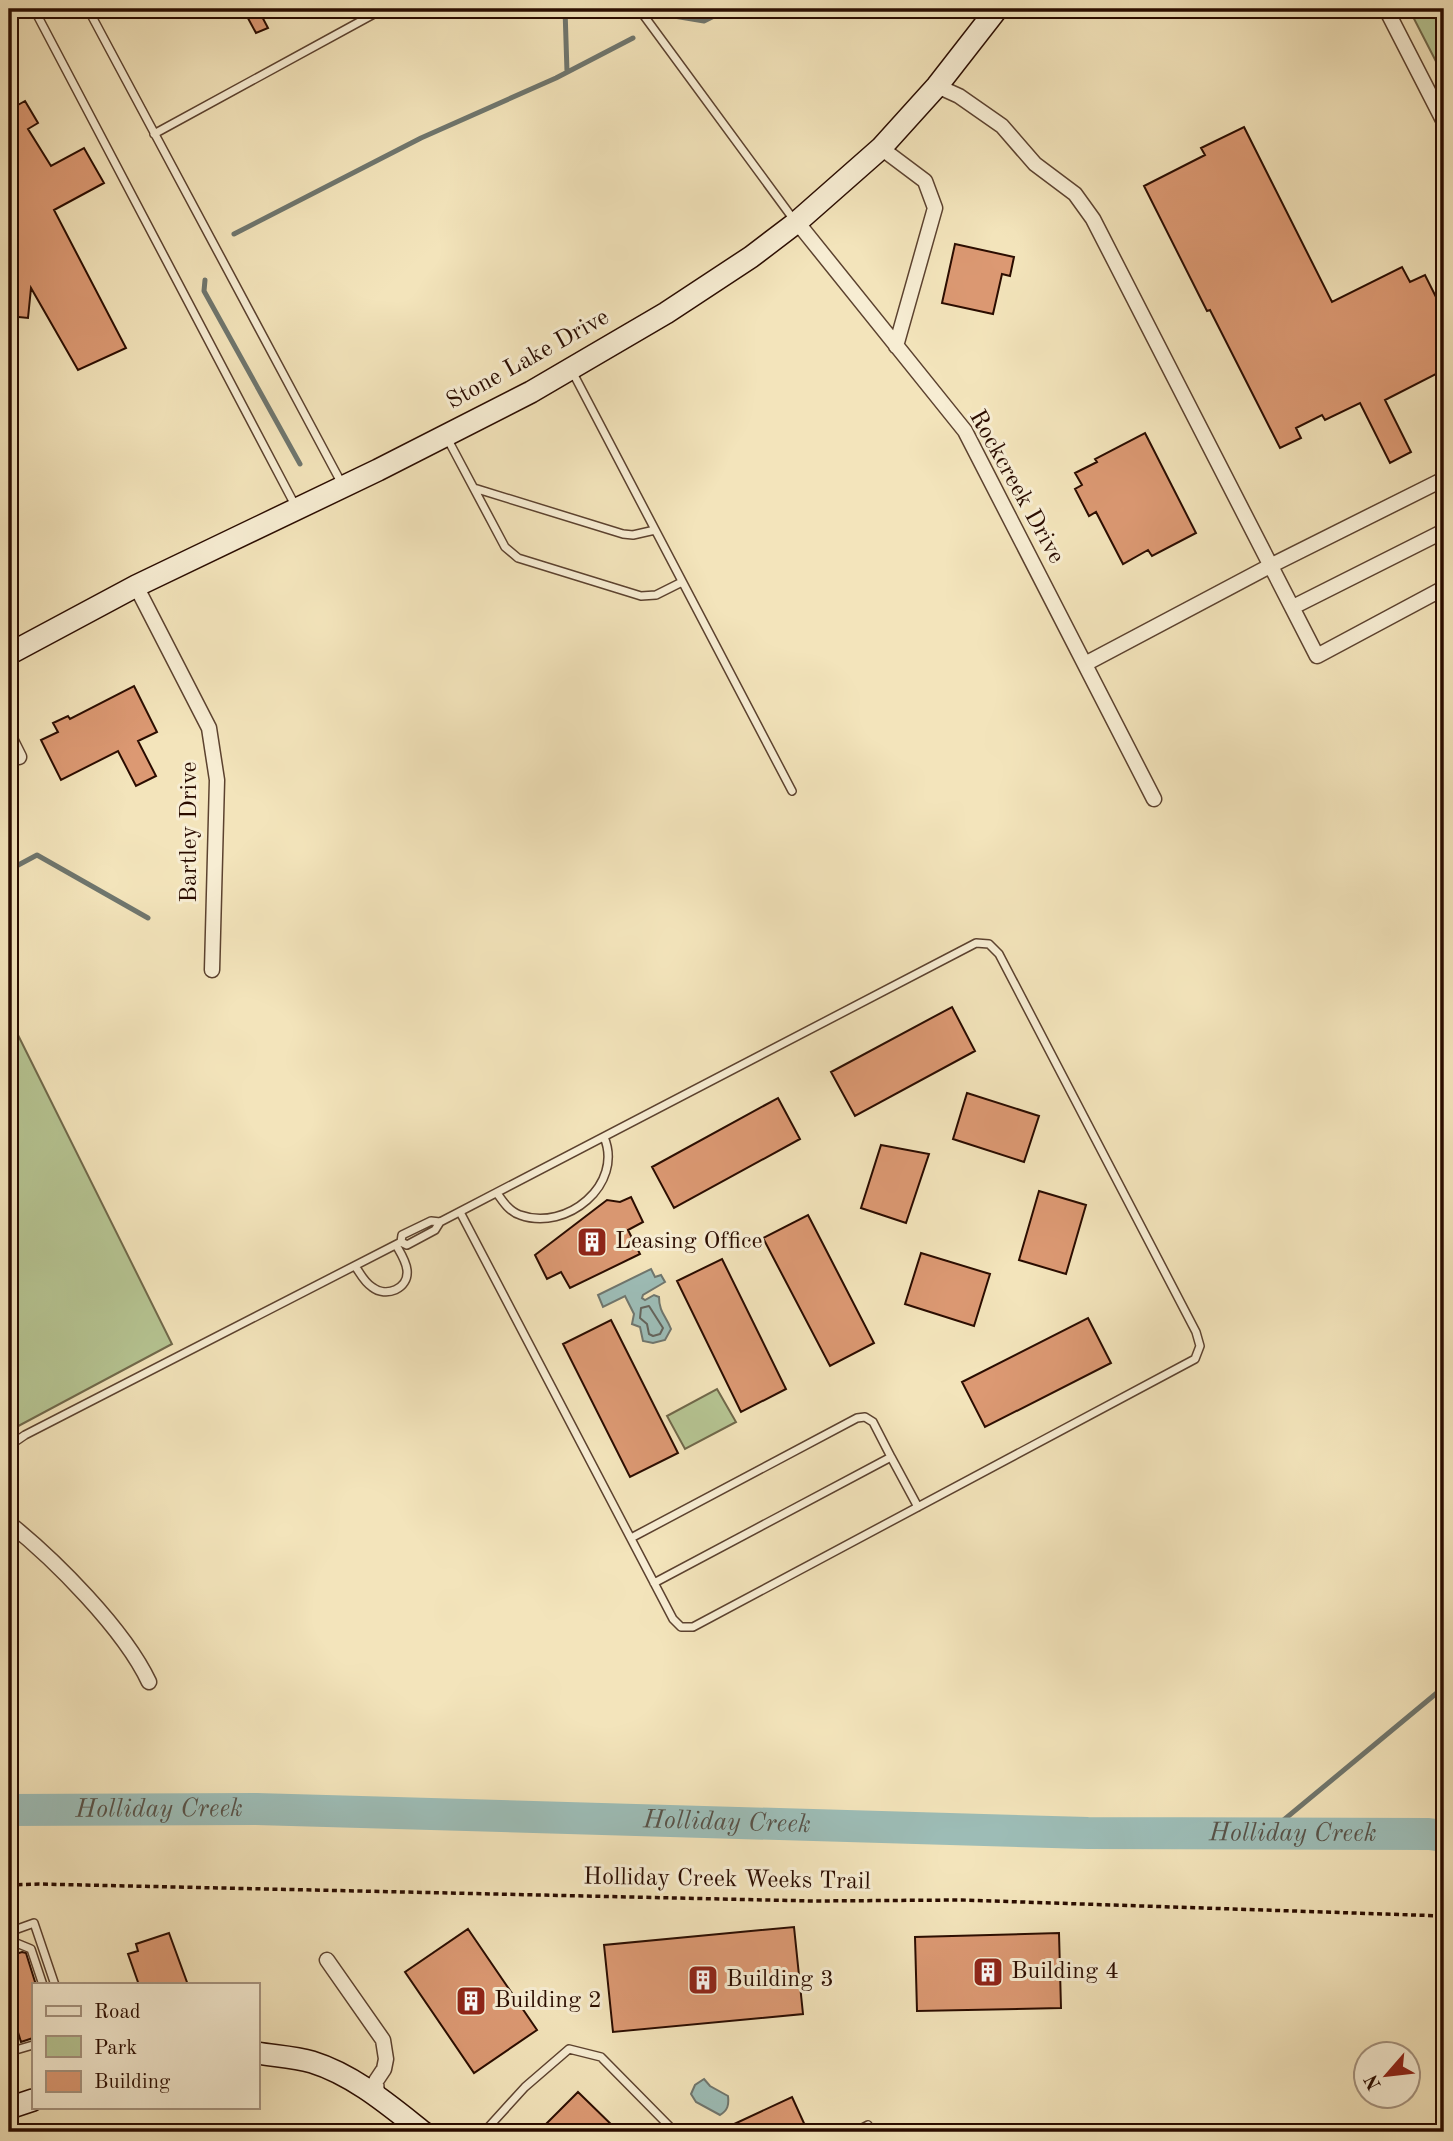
<svg xmlns="http://www.w3.org/2000/svg" width="1453" height="2141" viewBox="0 0 1453 2141" font-family="'Old Standard TT',serif">
  <style>
    .green { fill: #b6c593; stroke: #70684a; stroke-width: 2 }
    .water { fill: #9dbdb7; stroke: #6f766e; stroke-width: 2 }
    .lines { fill: none; stroke-linecap: round; stroke-linejoin: round }
    .shore { stroke: #64645c; stroke-width: 2 }
    .stream { stroke: #6f766e; stroke-width: 5 }
    .river { stroke: #9dbdb7; stroke-width: 32 }
    .building { fill: #dc9973; stroke: #2a0c00; stroke-width: 2 }
    .lane-casing { stroke: #5c422f; stroke-width: 10 }
    .street-casing { stroke: #5c422f; stroke-width: 17 }
    .secondary-casing { stroke: #2a0c00; stroke-width: 24 }
    .path { stroke: #2a0c00; stroke-width: 3.5; stroke-dasharray: 5 3.5; stroke-linecap: butt }
    .lane { stroke: #f7edd3; stroke-width: 7 }
    .street { stroke: #f7edd3; stroke-width: 14 }
    .secondary { stroke: #f7edd3; stroke-width: 21 }
    .labels { text-anchor: middle; dominant-baseline: central; stroke-width: 6; stroke-linejoin: round; paint-order: stroke }
    .street-label { font-size: 24px; fill: #2a0c00; stroke: #f7edd3 }
    .poi-label { font-size: 24px; fill: #2a0c00; stroke: #f7edd3; text-anchor: start }
    .water-label { font-size: 26px; font-style: italic; fill: #585349; stroke: #f7edd3 }
  </style>
  <rect width="100%" height="100%" fill="#f3e4bb"/>
  <filter id="stains"><feTurbulence type="fractalNoise" baseFrequency=".00286" numOctaves="4"/><feColorMatrix values="0 0 0 0 .2 0 0 0 0 .09 0 0 0 0 .02 0 0 0 .5 -.17"/></filter>
  <radialGradient id="worn" r=".72"><stop offset=".6" stop-color="#630" stop-opacity="0"/><stop offset="1" stop-color="#630" stop-opacity=".3"/></radialGradient>
  <path class="green" d="M1409,9H1444V77Z
    M9,1017L172,1344L9,1431Z
    M717,1389L736,1422L685,1449L667,1416Z"/>
  <path class="water" d="M651,1269L655,1277L661,1275L665,1282L643,1295L642,1298L645,1300L654,1295L659,1297C659,1312 666,1316 671,1329L665,1340L653,1343L643,1341L640,1327L632,1324L634,1314L625,1296L603,1307L598,1295Z
    M704,2079L710,2086L728,2096C729,2105 728,2110 720,2115L696,2102L691,2094L695,2085Z"/>
  <g class="lines">
    <path class="shore" d="M649,1306L663,1328L660,1334L653,1336L649,1334L647,1324L640,1318L641,1308Z"/>
    <path class="stream" d="M565,9L567,72
      M674,16L704,21L728,9
      M234,234L421,138L556,78L633,38
      M205,280L204,291L300,464
      M9,870L37,855L148,918
      M1268,1833L1444,1687"/>
    <path class="river" id="s1" d="M9,1810L256,1809L1088,1833L1429,1834L1444,1836"/>
  </g>
  <path class="building" d="M243,9H258L268,28L256,33Z
    M25,101L38,123L28,129L51,166L84,148L104,183L54,210L126,348L78,370L31,288L28,318L9,316V274L15,272L9,260V110Z
    M1244,127L1332,302L1402,267L1410,282L1425,275L1444,313V370L1385,400L1411,452L1390,463L1360,403L1325,420L1322,415L1296,428L1301,438L1280,448L1210,310L1207,311L1144,186L1205,155L1201,148Z
    M955,244L1014,257L1010,276L1002,274L993,314L942,303Z
    M1145,433L1196,533L1152,556L1148,550L1123,564L1096,512L1089,516L1075,489L1082,485L1075,473L1097,462L1095,459Z
    M134,686L157,732L138,741L156,776L136,786L118,751L61,780L41,740L58,732L53,723L68,716L70,719Z
    M952,1007L975,1051L855,1116L831,1072Z
    M967,1093L1039,1116L1024,1162L953,1139Z
    M778,1098L800,1139L674,1208L652,1167Z
    M881,1145L929,1154L906,1223L861,1208Z
    M1039,1191L1086,1205L1066,1274L1019,1260Z
    M631,1197L643,1222L628,1230L640,1254L570,1288L561,1272L547,1279L535,1255L607,1200L620,1202Z
    M808,1215L874,1343L830,1366L763,1238Z
    M921,1253L990,1274L974,1326L905,1304Z
    M722,1259L786,1389L741,1412L677,1281Z
    M1088,1318L1111,1363L985,1427L962,1382Z
    M611,1320L678,1453L630,1477L563,1344Z
    M794,1927L803,2014L613,2032L604,1945Z
    M468,1929L537,2030L474,2073L405,1972Z
    M169,1933L188,1985H139L128,1954L138,1951L136,1944Z
    M1059,1933L1061,2008L917,2011L915,1937Z
    M22,1952L26,1953L36,1985H33V2038L21,2042L9,2003V1956Z
    M578,2092L619,2132H538Z
    M792,2097L808,2132H717Z"/>
  <g class="lines">
    <g class="lane-casing">
      <path id="lane" d="M34,9L296,507
        M88,9L342,484
        M639,9L794,220
        M9,18L27,9
        M154,134L383,9
        M573,373L792,791
        M446,436L505,547L518,558L641,596L656,595L682,582
        M474,488L623,534L633,535L655,530
        M497,1193C503,1202 510,1212 520,1215C567,1232 624,1184 604,1137
        M401,1242L407,1245L435,1230L440,1222
        M355,1266C360,1273 364,1282 372,1287C386,1298 409,1289 407,1270C406,1261 400,1252 396,1245
        M9,1446L25,1435L401,1242L402,1235L431,1221L440,1222L976,943L989,944L999,954L1196,1332L1200,1346L1195,1359L693,1627H681L673,1619L460,1212
        M631,1538L857,1418L865,1417L873,1422L891,1457
        M654,1583L891,1457L918,1507
        M9,1932L34,1923L55,1985
        M9,1944L14,1942L31,1949L43,1985
        M9,2052L33,2045
        M484,2132L525,2087L569,2049L601,2057L675,2132
        M855,2132L868,2125"/>
    </g>
    <g class="street-casing">
      <path id="street" d="M1386,9L1444,122
        M937,86L959,96L1002,126L1035,164L1075,194L1093,219L1317,656L1444,588
        M881,148L925,181L935,208L896,346
        M797,222L965,431L1154,799
        M136,586L209,728L217,780L212,970
        M1293,607L1444,531
        M1085,664L1270,566L1444,479
        M9,737L19,757
        M9,1523C55,1560 124,1629 149,1682
        M327,1960L383,2040L386,2059L384,2069L376,2081L377,2096"/>
    </g>
    <g class="secondary-casing">
      <path id="secondary" d="M9,654L136,586L378,470L531,392L666,313L751,257L797,222L881,148L937,86L997,9
        M257,2053C275,2056 295,2057 312,2062C354,2075 390,2106 423,2132
        M9,2108L33,2100"/>
    </g>
    <path class="path" d="M9,1885L39,1884L813,1901L962,1900L1444,1916"/>
    <use href="#lane" class="lane"/>
    <use href="#street" class="street"/>
    <use href="#secondary" class="secondary"/>
  </g>
  <defs>
    <g id="building-square" transform="scale(1.575)"><rect x="-9" y="-9" width="18" height="18" rx="4" fill="#8f2418" stroke="#f7edd3"/><path d="M-4-6H4V6H1V3H-1V6H-4ZM-2.5-4.3h1.7v1.8h-1.7ZM.8-4.3h1.7v1.8H.8ZM-2.5-1h1.7V.8h-1.7ZM.8-1h1.7V.8H.8Z" fill="#fff"/></g>
  </defs>
  <g fill-rule="evenodd">
    <use href="#building-square" x="592" y="1242"/>
    <use href="#building-square" x="988" y="1972"/>
    <use href="#building-square" x="703" y="1980"/>
    <use href="#building-square" x="471" y="2001"/>
  </g>
  <g class="labels">
    <g class="street-label">
      <text transform="translate(528 360) rotate(-29)">Stone Lake Drive</text>
      <text transform="translate(1016 487) rotate(61)">Rockcreek Drive</text>
      <text transform="translate(190 832) rotate(-90)">Bartley Drive</text>
      <text transform="translate(727 1880) rotate(1)">Holliday Creek Weeks Trail</text>
    </g>
    <g class="poi-label">
      <text x="615" y="1242">Leasing Office</text>
      <text x="1011" y="1972">Building 4</text>
      <text x="726" y="1980">Building 3</text>
      <text x="494" y="2001">Building 2</text>
    </g>
    <g class="water-label">
      <text stroke="none"><textPath href="#s1" startOffset="150">Holliday Creek</textPath></text>
      <text stroke="none"><textPath href="#s1" startOffset="718">Holliday Creek</textPath></text>
      <text stroke="none"><textPath href="#s1" startOffset="1284">Holliday Creek</textPath></text>
    </g>
  </g>
  <rect width="1453" height="2141" fill="none" stroke="#f3e4bb" stroke-width="35"/>
  <rect x="10" y="10" width="1432" height="2120" fill="none" stroke="#2a0c00" stroke-width="3.5"/>
  <rect x="18" y="18" width="1418" height="2106" fill="none" stroke="#2a0c00" stroke-width="2"/>
  <rect x="32" y="1983" width="228" height="126" fill="#f7edd3" stroke="#a5937f" stroke-width="2"/>
  <rect x="46" y="2006" width="35" height="10" fill="#f7edd3" stroke="#a5937f" stroke-width="2"/>
  <text x="94" y="2018" font-size="21" fill="#2a0c00">Road</text>
  <rect x="46" y="2036" width="35" height="21" fill="#b6c593" stroke="#a5937f" stroke-width="2"/>
  <text x="94" y="2054" font-size="21" fill="#2a0c00">Park</text>
  <rect x="46" y="2071" width="35" height="21" fill="#dc9973" stroke="#a5937f" stroke-width="2"/>
  <text x="94" y="2088" font-size="21" fill="#2a0c00">Building</text>
  <g transform="translate(1387 2075) rotate(242)"><circle r="33" fill="#f7edd3" stroke="#a5937f" stroke-width="2"/>
  <path d="M0-5L12 26L0 18L-12 26Z" fill="#8f2418"/>
  <text y="-10" font-size="19" font-weight="bold" text-anchor="middle" fill="#2a0c00">N</text>
  </g>
  <rect width="100%" height="100%" filter="url(#stains)"/>
  <rect width="100%" height="100%" fill="url(#worn)"/>
</svg>
